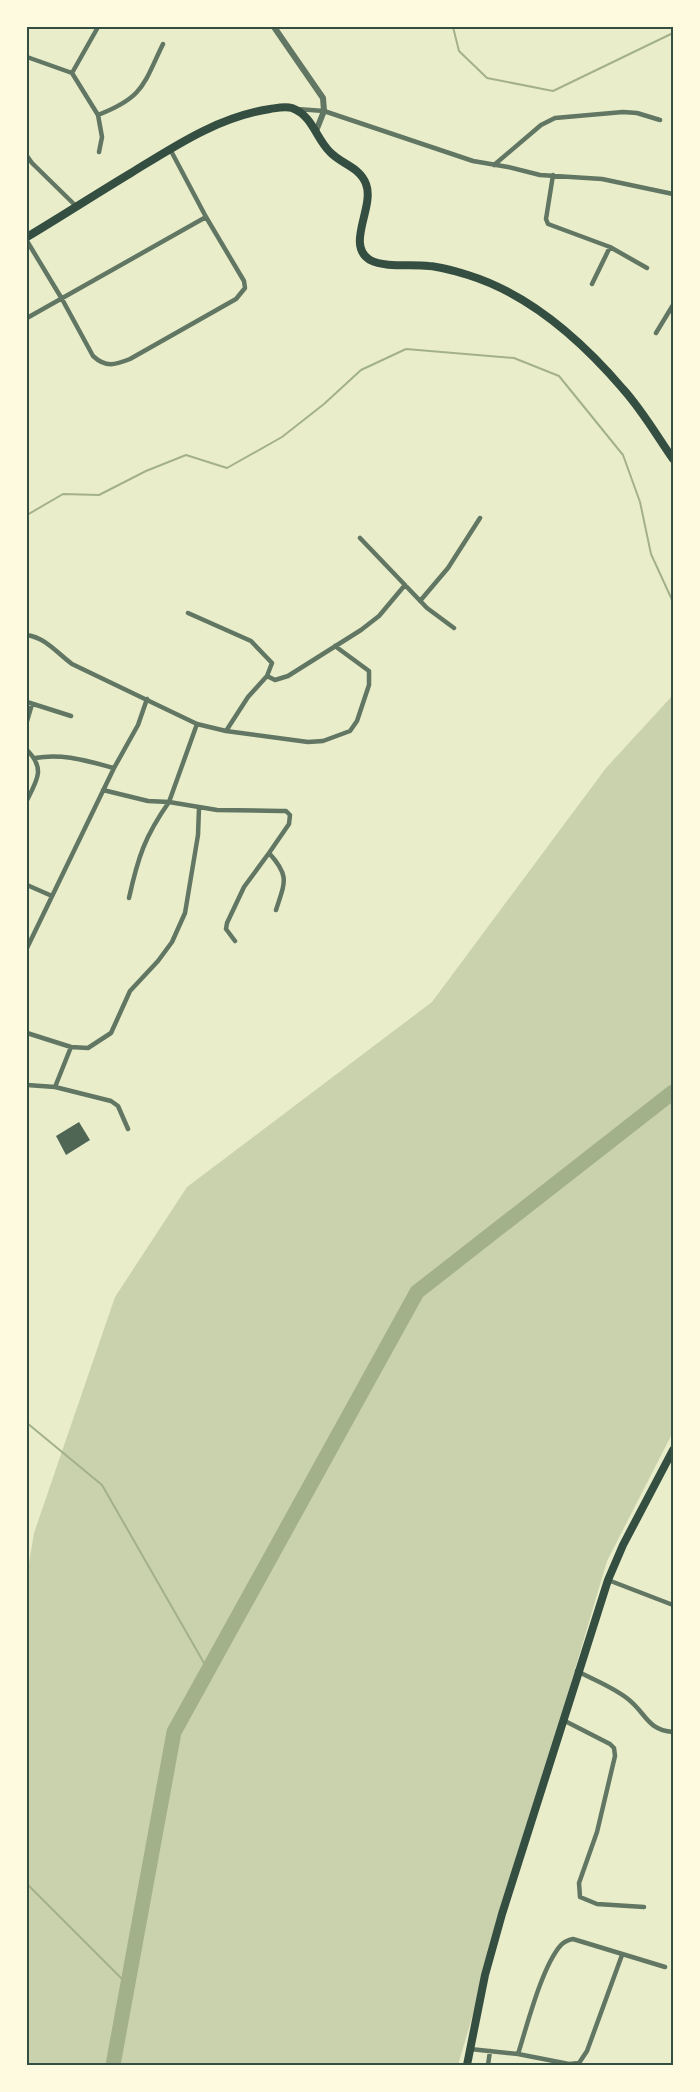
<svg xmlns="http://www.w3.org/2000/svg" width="700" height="2092" viewBox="0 0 700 2092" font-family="Signika,sans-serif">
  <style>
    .green { fill: #cad2ad }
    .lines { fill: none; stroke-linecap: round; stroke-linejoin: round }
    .stream { stroke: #a3b18a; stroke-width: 2 }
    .river { stroke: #a3b18a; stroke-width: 15 }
    .building { fill: #4f6655 }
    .minor { stroke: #617663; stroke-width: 4.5 }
    .tertiary { stroke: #617663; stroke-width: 6 }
    .primary { stroke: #344e41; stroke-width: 8 }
    .neatline { fill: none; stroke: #344e41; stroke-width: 2 }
  </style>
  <rect width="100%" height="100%" fill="#e9edc9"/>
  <path class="green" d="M673,695V1432L607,1561L458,2065H27V1575L34,1533L115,1297L187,1187L432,1002L606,768Z"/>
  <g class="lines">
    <path class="stream" d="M453,27L459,51L487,78L553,91L673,33
      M27,515L63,494L99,495L146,471L186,455L227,468L282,437L324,404L361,370L406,349L514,358L559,376L623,455L640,502L651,554L673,602
      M27,1423L102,1485L208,1670
      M27,1884L128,1985"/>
    <path class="river" d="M113,2065L174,1732L417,1292L673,1092"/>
  </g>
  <path class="building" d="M79,1122L90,1140L66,1155L56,1136Z"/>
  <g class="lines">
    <path class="minor" d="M27,57L72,73L98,115L102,137L99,152
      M72,73L98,27
      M297,109L324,111L473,161L508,167L540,175L602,179L673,194
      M98,115C144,97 143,85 163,44
      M27,156L32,163L77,207
      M494,165L541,125L555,118L623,112L637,113L660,120
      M553,175L546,219L548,224L610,247L647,268
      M27,241L62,299L93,356C106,368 115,365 130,359L236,299L245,288L244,281L206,217L170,149
      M592,284L610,247
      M27,318L206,217
      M656,333L673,305
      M360,538L427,608L454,628
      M420,601L448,568L480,518
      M188,613L251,641L272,663L267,676L248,697L226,731
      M27,635C46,638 57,653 72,664L197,724L226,731L308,742L323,741L350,731L357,721L369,685V671L335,646
      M267,676L275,680L288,676L361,630L379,616L405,585
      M27,702L71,716
      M27,721L32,704
      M197,724L169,802L217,810L281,811H286L290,815L289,824L269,853C290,876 285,882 276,910
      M27,750C45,768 38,779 27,800
      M35,758C63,753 87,761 114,768
      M103,790L148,801L169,802
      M27,885L52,896
      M129,898C138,857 145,836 169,802
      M235,941L226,929L227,923L244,887L269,853
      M27,948L114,768L138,725L147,699
      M27,1033L71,1047L88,1048L111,1033L130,991L158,961L172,942L185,913L198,835L199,808
      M27,1085L55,1087L111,1101L118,1106L128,1129
      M55,1087L71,1047
      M608,1580L673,1605
      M577,1671C594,1680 613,1687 628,1699C646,1713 647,1730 673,1732
      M563,1720L610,1744L614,1748L615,1756L597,1832L579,1883L580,1897L597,1904L644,1907
      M470,2049L518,2054L569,2064L579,2063L587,2051L622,1955
      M518,2054C527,2026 542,1966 561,1945C565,1941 568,1940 573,1939L665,1967
      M488,2065L490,2051"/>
    <path class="tertiary" d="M274,27L323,98L324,111L316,131"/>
    <path class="primary" d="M27,237C62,216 96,194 131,173C175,146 218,117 270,109C277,108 285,106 292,108C313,116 315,137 330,152C341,164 360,167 366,184C375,207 345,245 370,260C385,268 412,264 429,266C442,267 455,271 468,275C529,294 582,341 623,389C642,410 657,436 673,459
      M467,2065L485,1975L502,1914L608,1580L623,1545L673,1450"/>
  </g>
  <rect width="700" height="2092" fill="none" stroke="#fefae0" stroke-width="57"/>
  <rect x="28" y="28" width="644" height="2036" class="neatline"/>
</svg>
